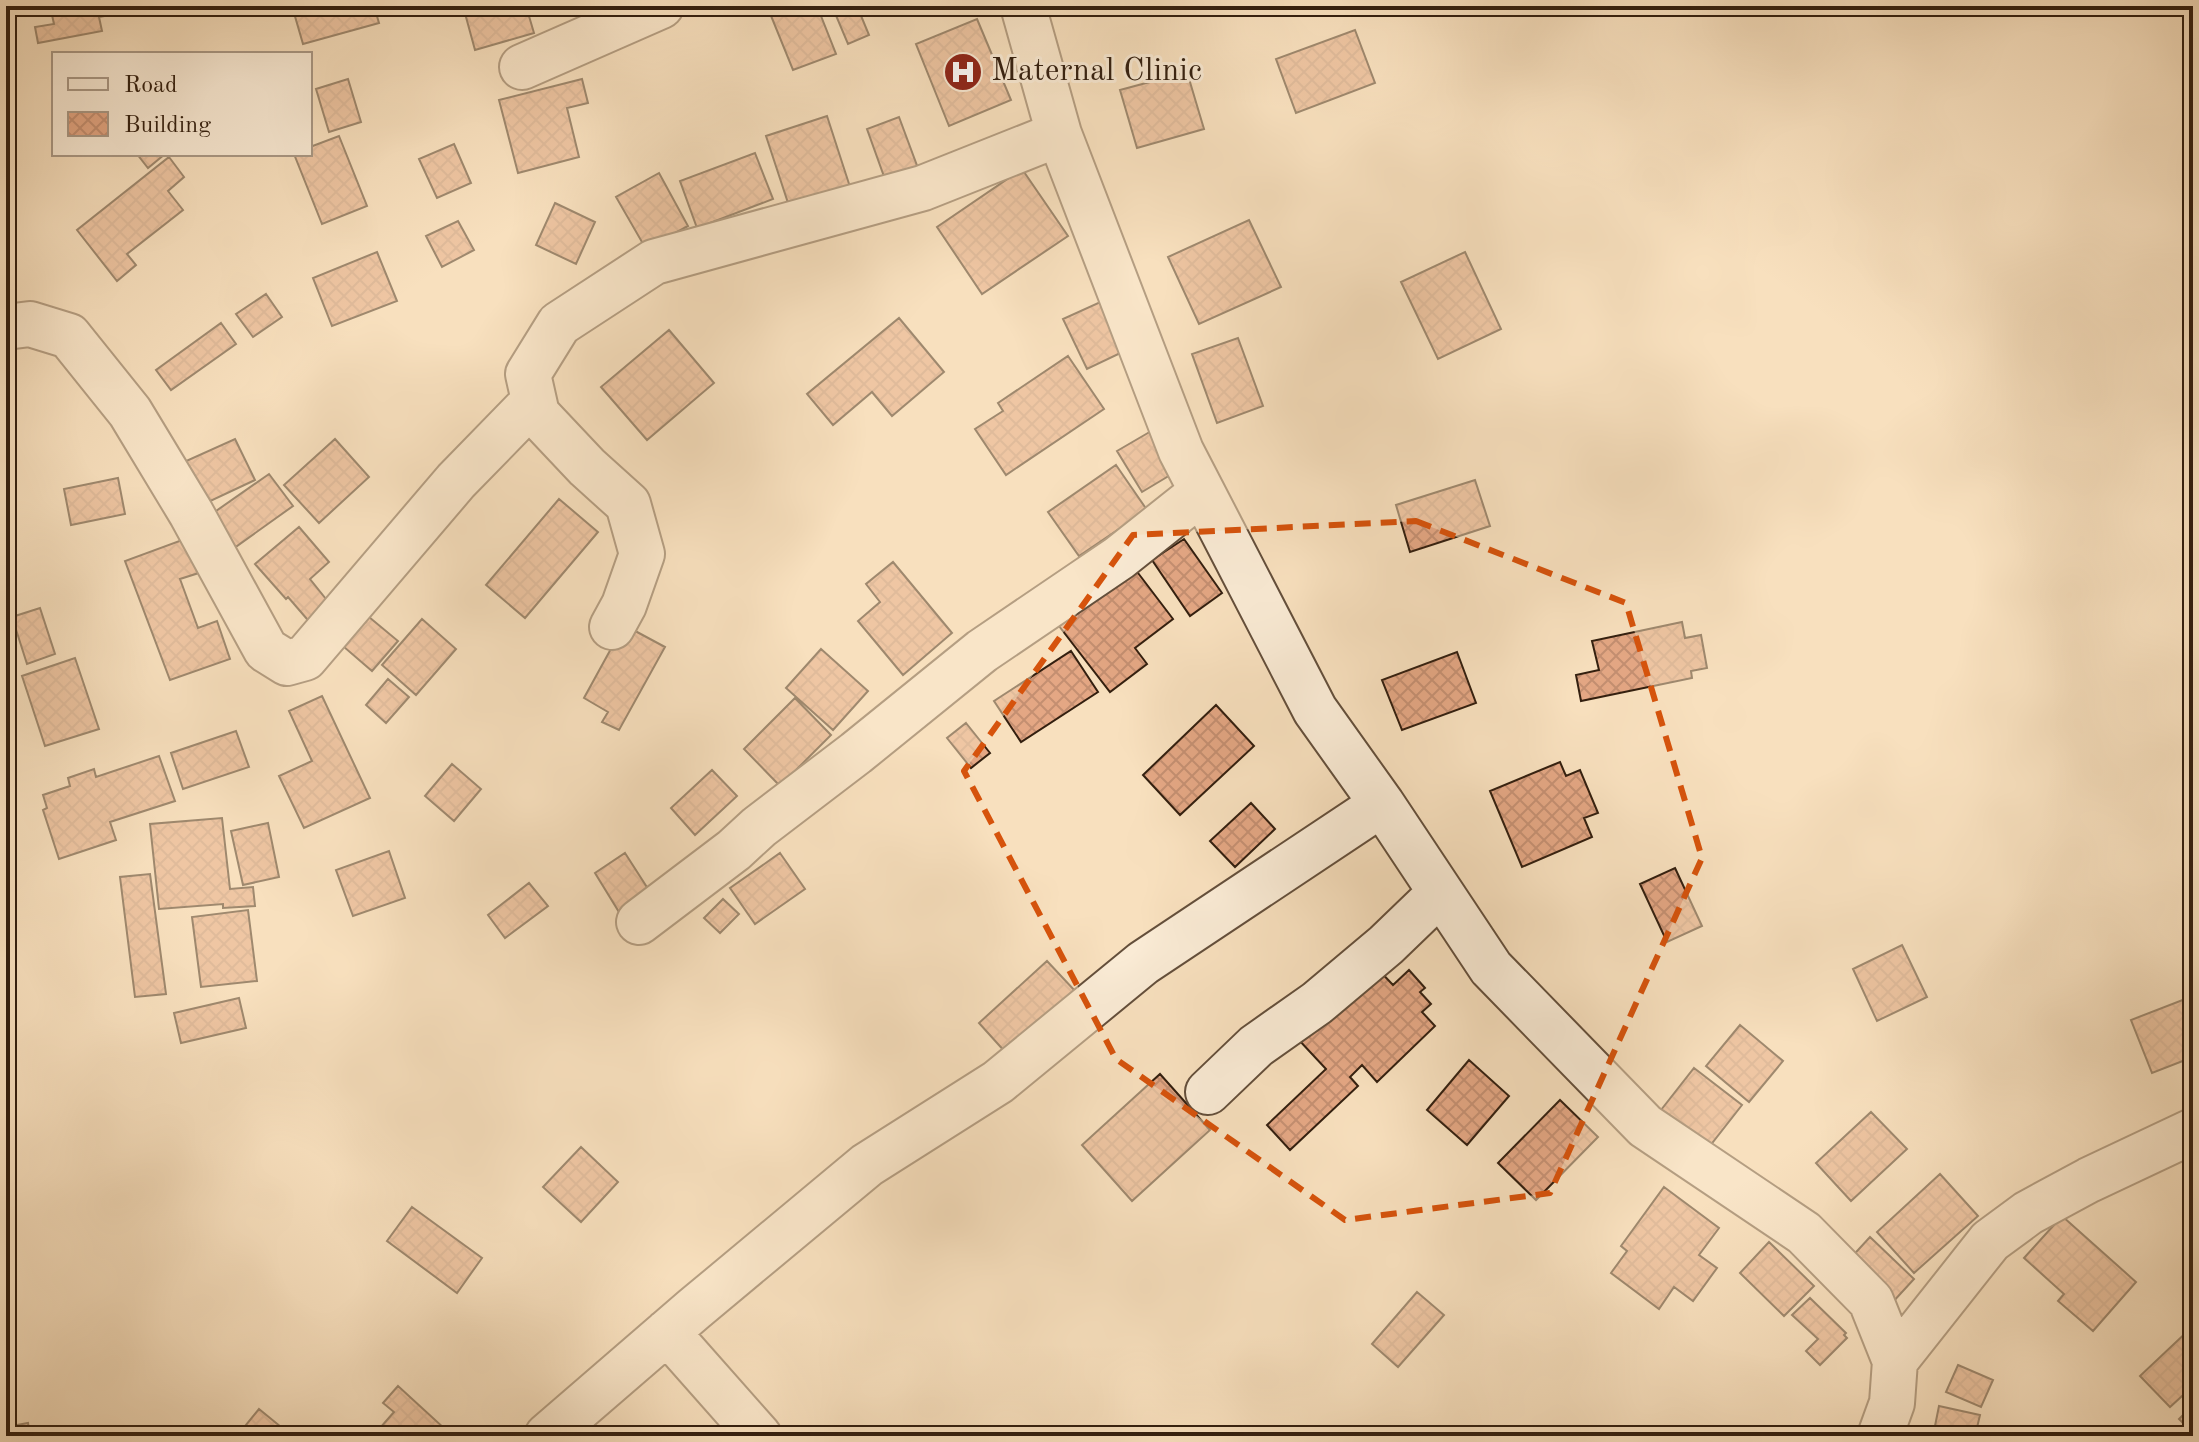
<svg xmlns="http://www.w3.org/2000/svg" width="2199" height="1442" viewBox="0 0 2199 1442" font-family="'Old Standard TT',serif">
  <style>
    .building { fill: url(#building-cross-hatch); stroke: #331f0f; stroke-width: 2 }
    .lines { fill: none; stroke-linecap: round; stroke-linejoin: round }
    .minor-casing { stroke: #644f3b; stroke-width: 48 }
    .minor { stroke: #faebd5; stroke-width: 44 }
    .marked { fill: none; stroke: #d6530c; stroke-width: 6; stroke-dasharray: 16 10; stroke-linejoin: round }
    .labels { text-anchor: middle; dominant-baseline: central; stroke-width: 6; stroke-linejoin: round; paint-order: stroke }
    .poi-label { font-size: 32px; fill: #331f0f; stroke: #faebd5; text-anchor: start }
  </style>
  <defs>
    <pattern id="building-cross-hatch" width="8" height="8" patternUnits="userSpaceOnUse" patternTransform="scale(2)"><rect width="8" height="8" fill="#e4a784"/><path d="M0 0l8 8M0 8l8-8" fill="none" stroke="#c48f71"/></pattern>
  </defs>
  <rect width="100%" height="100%" fill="#f8e0be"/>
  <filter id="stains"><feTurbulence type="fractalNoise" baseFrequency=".0025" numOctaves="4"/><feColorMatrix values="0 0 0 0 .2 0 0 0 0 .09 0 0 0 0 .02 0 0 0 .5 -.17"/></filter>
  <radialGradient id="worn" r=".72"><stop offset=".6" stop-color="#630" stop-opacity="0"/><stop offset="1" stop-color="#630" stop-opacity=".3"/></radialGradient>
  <path class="building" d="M50,6H126L127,12L99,17L102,31L38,43L35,27L54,24Z
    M292,6H374L379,23L303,44Z
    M463,6H526L534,33L475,50Z
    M767,6H817L836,54L793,70Z
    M832,6H857L869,35L848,44Z
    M977,19L1011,100L949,126L916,44Z
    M1355,30L1375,83L1296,113L1276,59Z
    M1187,72L1204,129L1137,148L1120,90Z
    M348,79L361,122L329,132L316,89Z
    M582,79L588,103L567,108L579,157L518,173L499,100Z
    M827,116L851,190L790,209L766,136Z
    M899,117L919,171L886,182L867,129Z
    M339,136L367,206L322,224L294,154H310V147Z
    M454,144L471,183L437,198L419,159Z
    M755,153L773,199L697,228L680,181Z
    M137,154H165L148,168Z
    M169,157L184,177L168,191L183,210L127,254L136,265L117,281L77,230Z
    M1022,169L1068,236L982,294L937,227Z
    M659,173L688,226L646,249L616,197Z
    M555,203L595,222L576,264L536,245Z
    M1249,220L1281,287L1199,324L1168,257Z
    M458,221L474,250L442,267L426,236Z
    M377,252L397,301L332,326L313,278Z
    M1465,252L1501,329L1438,359L1401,282Z
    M266,294L282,317L253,337L236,314Z
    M1107,299L1131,348L1087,369L1063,319Z
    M899,318L944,372L892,416L872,392L833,425L807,394Z
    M221,323L236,344L171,390L156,370Z
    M669,330L714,383L647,440L601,387Z
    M1238,338L1263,406L1217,423L1192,354Z
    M1068,356L1104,409L1006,475L975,429L1003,411L998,403Z
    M1153,430L1177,471L1142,492L1117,451Z
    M235,439L255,480L204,504L184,462Z
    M335,439L369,477L319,523L284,485Z
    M1116,465L1147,510L1079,556L1048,512Z
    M269,474L293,506L230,551L206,518Z
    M118,478L125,514L71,525L64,489Z
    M1475,480L1490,526L1410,552L1396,505Z
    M559,499L598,532L525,618L486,585Z
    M299,527L329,562L310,579L334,609L313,626L288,597L286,599L255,564Z
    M193,536L205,571L180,579L198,628L217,621L230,659L170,680L125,561Z
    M1184,539L1222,593L1190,616L1152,560Z
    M893,562L952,633L903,675L858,621L880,602L866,584Z
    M1135,569L1173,619L1135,648L1147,664L1110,692L1059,626Z
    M40,608L55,654L27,664L12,617Z
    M369,617L398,641L372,671L344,647Z
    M422,619L456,649L416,695L382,665Z
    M1682,622L1685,638L1701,635L1707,668L1691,671L1692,678L1581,701L1576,675L1599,670L1592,641Z
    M624,625L665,647L619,730L602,722L608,712L584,698Z
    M821,649L868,691L833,730L786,688Z
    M1071,651L1098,692L1021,742L994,701Z
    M1457,652L1476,703L1402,730L1382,680Z
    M75,658L99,729L45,746L22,676Z
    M388,679L409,697L386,723L366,705Z
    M322,696L370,798L304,828L279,776L312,761L289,711Z
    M795,698L831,735L780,786L744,749Z
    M1216,705L1254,746L1180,815L1143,775Z
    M966,723L990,753L971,768L947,738Z
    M236,731L249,767L183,789L171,753Z
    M159,756L175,801L110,822L116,840L59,859L43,810L47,808L43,795L70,786L68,778L94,769L96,777Z
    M1560,762L1566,776L1580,770L1598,813L1584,818L1592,837L1522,867L1490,791Z
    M452,764L481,789L454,821L425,796Z
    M712,770L737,796L695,835L671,808Z
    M1251,803L1275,829L1235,867L1210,841Z
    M222,818L230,889L253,887L255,906L223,908V904L159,909L150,824Z
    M268,823L279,877L243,885L231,831Z
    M389,851L405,898L353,916L336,870Z
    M625,853L650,892L619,912L595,873Z
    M780,853L805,889L755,924L730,888Z
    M1675,868L1702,926L1667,942L1640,884Z
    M150,874L166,994L135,997L120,877Z
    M529,883L548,906L505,938L488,915Z
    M723,899L739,914L720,933L704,918Z
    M248,910L257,981L201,987L192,917Z
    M1902,945L1927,997L1877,1021L1853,969Z
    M1047,961L1076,992L1007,1054L979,1023Z
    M1375,966L1393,985L1409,970L1425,988L1420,992L1431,1004L1422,1012L1435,1026L1377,1082L1362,1065L1350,1077L1358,1086L1290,1150L1267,1125L1326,1069L1298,1039Z
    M2193,996V1057L2152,1073L2131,1020Z
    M239,998L246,1028L181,1043L174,1013Z
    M1740,1025L1783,1061L1749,1102L1706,1066Z
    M1469,1060L1509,1096L1467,1145L1427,1110Z
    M1694,1068L1742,1105L1709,1147L1661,1110Z
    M1160,1074L1210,1130L1132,1201L1082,1145Z
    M1560,1100L1598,1137L1536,1200L1498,1163Z
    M1871,1112L1907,1149L1851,1201L1816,1163Z
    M581,1147L618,1182L581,1222L543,1187Z
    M1940,1174L1978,1216L1914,1273L1877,1232Z
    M1664,1187L1719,1228L1699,1255L1717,1268L1693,1301L1674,1287L1659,1309L1611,1273L1627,1251L1621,1246Z
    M412,1207L482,1258L457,1293L387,1241Z
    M2062,1216L2136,1282L2093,1331L2058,1301L2064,1294L2024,1258Z
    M1870,1237L1914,1279L1891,1304L1847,1262Z
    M1769,1242L1814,1286L1784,1316L1740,1273Z
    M1417,1292L1444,1315L1398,1367L1372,1344Z
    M1810,1298L1846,1333L1844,1335L1847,1338L1820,1365L1806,1351L1818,1339L1792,1315Z
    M2193,1326V1386L2170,1407L2140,1376Z
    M1958,1365L1993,1380L1981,1407L1946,1392Z
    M398,1386L445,1429L439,1436H373L394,1412L383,1403Z
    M2193,1405V1433L2179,1419Z
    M1939,1406L1980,1415L1975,1436H1933Z
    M259,1409L292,1436H237Z
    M28,1423L30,1436H6V1427Z"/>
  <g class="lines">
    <g class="minor-casing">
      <path id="minor" d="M1023,6L1059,134L1181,451L1315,710L1382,804L1491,968L1645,1126L1804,1233L1871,1301L1895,1361L1892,1403L1880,1436
        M522,67L661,6
        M6,327L30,324L69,336L130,412L191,513L266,650L287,663L305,658L456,481L534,401
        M612,627L624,605L642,554L628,504L587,467L537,414L528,374L559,324L654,262L923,188L1059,134
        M639,922L734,850L759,827L856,753L982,651L1119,558L1202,492
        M1208,1092L1256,1046L1317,1003L1386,945L1440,893
        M667,1332L759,1436
        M1895,1361L1990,1241L2028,1213L2089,1180L2193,1131
        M547,1436L694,1309L867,1165L998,1082L1143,963L1382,804"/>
    </g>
    <use href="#minor" class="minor"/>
  </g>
  <path d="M0 0H2199V1442H0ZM1416,521L1626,603L1702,858L1550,1193L1345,1220L1116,1059L964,771L1133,535Z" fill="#f8e0be" fill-opacity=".55" fill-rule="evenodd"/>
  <path class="marked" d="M1416,521L1626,603L1702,858L1550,1193L1345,1220L1116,1059L964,771L1133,535Z"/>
  <defs>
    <g id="hospital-disc" transform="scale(2)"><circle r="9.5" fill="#8f2418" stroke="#faebd5"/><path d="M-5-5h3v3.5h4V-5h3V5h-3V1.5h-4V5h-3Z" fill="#fff"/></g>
  </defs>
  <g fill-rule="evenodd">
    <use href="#hospital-disc" x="963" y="72"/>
  </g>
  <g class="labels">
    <g class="poi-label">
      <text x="991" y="72">Maternal Clinic</text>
    </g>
  </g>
  <rect width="2199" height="1442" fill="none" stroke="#f8e0be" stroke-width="32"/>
  <rect x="8" y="8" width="2183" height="1426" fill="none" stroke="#331f0f" stroke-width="4"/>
  <rect x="16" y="16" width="2167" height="1410" fill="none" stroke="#331f0f" stroke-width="2"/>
  <rect x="52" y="52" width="260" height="104" fill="#faebd5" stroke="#aa9986" stroke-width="2"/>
  <rect x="68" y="78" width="40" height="12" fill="#faebd5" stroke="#aa9986" stroke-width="2"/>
  <text x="124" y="92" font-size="24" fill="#331f0f">Road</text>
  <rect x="68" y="112" width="40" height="24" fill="url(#building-cross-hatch)" stroke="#aa9986" stroke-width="2"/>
  <text x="124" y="132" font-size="24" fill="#331f0f">Building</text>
  <rect width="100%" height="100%" filter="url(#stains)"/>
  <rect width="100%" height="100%" fill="url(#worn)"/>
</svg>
